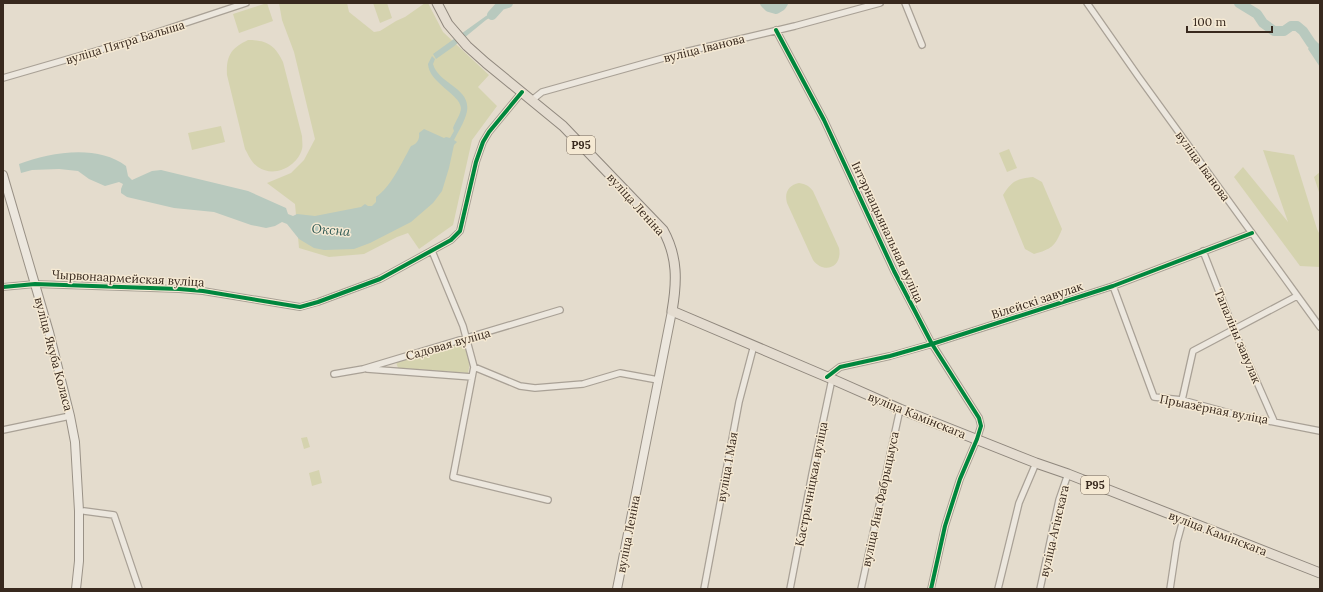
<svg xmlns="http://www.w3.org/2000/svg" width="1323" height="592" viewBox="0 0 1323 592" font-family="Lora,serif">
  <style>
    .green { fill: #d5d3af }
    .water { fill: #b8c9be }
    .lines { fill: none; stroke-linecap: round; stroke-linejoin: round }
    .river { stroke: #b8c9be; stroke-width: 10 }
    .street-casing { stroke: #a9a196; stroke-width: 8 }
    .secondary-casing { stroke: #999186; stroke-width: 10 }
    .primary-casing { stroke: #8f877d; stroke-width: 11 }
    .street { stroke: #ece7de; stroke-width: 5.5 }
    .secondary { stroke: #ece7de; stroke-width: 8 }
    .primary { stroke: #e4dcd0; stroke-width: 9 }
    .cycleway-casing { stroke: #f5e9d3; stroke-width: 6 }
    .cycleway { stroke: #00873e; stroke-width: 4 }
    .labels { text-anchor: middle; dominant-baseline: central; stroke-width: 3; stroke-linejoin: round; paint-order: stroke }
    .shield { fill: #f5e9d3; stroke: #716354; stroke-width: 1 }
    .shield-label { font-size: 11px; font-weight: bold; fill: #38291e }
    .street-label { font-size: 12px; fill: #38291e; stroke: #f5e9d3 }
    .water-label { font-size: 13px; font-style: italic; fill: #2d5853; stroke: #f5e9d3 }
  </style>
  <rect width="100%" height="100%" fill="#e4dccd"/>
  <path class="green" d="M267,3L273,21L239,33L233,14Z
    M279,3H347L349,12L374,32L380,31L396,21L405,17L425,3H428L443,32L489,75L478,87L497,106L472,140L453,225L419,249L408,233L397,237L364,254L329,257L299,248L295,204L267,183L291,173L304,160L315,139L294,52L282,20Z
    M373,3H387L392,18L380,23Z
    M248,40C267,40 275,45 283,62L302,136C302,140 303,145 302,149C297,167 274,178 258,167C251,162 249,156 245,149L227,75C226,56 231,48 248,40Z
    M221,126L225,142L192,150L188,133Z
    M1009,149L1017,168L1007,172L999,153Z
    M1263,150L1294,155L1317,229L1320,235V267L1300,266L1234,177L1243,167L1288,222Z
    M1320,172V195L1314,177Z
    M1033,177L1042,182L1062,229C1055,247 1051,249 1034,254L1025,249L1003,195C1012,181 1016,179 1033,177Z
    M799,183C806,184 809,186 813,191L839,248C843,267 824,275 813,260L787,203C784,192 789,185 799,183Z
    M465,342L470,363L468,373L398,368L396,362Z
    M307,437L310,447L304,449L301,438Z
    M319,470L322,483L312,486L309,473Z"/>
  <path class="water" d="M501,5L499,12L486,20L453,47L436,59L433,54L486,16L493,12Z
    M1313,40L1320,45V67L1308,49Z
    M432,56L435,59L433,64C439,86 477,88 465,118C462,126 458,132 454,140L457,142L454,145L449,168L442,191L433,203L411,222L370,243L354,249L324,250L314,248L299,239L287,224L282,222L275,226L266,228L251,225L214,212L174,208L127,197L121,193V189L123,184L119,182L105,186L89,179L78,171L59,169L32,170L21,173L19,164C50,152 98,144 126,166L128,176L132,180L152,171L161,170L248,191L286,208L288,214L293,216L297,214L315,216L361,207L365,204L368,206H372L376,202V197C391,187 402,162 411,146C417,144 420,139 419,133L424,129L444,138L446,137L450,138L454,131L453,128C455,122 461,114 461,108C460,94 429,83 428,64Z"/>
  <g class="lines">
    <path class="river" d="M765,3L769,7L776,9L781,6L783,3
      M1239,3L1257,14L1263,23L1274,31H1284L1291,26H1297L1303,31L1311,43L1320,52
      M492,15L501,5L508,3"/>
    <g class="street-casing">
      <path id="street" d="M905,3L922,45
        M1087,3L1138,76L1320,327
        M776,30L824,120L894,271L932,344L979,418L981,426L977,439L960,479L945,526L931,589
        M3,78L134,40L246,3
        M532,100L542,92L685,52L795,26L880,3
        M432,251L463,326L474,367L453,477L548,500
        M1203,251L1234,330L1274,421
        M1113,286L1154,397L1182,400L1233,414L1320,431
        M3,287L35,284L179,289L203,291L300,307L318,302L380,279L451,240L460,231L476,162L483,142L489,132L522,92
        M474,367L520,386L535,388L583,384L620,373L658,380
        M367,369L472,377
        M334,374L363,369L560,310
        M827,377L840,367L890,356L932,344L1113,286L1252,233
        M1182,400L1193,351L1297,296
        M3,430L70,416
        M84,511L114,515L139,589
        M704,589L739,402L754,345
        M790,589L812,474L832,379
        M861,589L900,409
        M998,589L1019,503L1036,463
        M1040,589L1059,500L1068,474
        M1170,589L1177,542L1183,520"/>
    </g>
    <g class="secondary-casing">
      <path id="secondary" d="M3,175L49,332L70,416L75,442L79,511V561L76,589
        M617,589L672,311"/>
    </g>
    <g class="primary-casing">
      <path id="primary" d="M437,3L448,24L467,46L486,63L563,126L663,230C678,257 677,282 672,311L832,379L900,409L1036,463L1068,474L1320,573"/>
    </g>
    <use href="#street" class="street"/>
    <use href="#secondary" class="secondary"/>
    <use href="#primary" class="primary"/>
    <g class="cycleway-casing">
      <path id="cycleway" d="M776,30L824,120L894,271L932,344L979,418L981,426L977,439L960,479L945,526L931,589
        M3,287L35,284L179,289L203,291L300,307L318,302L380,279L451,240L460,231L476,162L483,142L489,132L522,92
        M827,377L840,367L890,356L932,344L1113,286L1252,233"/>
    </g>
    <use href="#cycleway" class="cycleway"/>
  </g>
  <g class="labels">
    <g class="shield">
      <rect x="567" y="136" width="28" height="18" rx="3"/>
      <rect x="1081" y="476" width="28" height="18" rx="3"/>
    </g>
    <g class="shield-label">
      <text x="581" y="145">Р95</text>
      <text x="1095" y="485">Р95</text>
    </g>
    <g class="street-label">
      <text transform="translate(125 42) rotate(-17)">вуліца Пятра Балыша</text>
      <text transform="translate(704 48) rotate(-14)">вуліца Іванова</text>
      <text transform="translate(1203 166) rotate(54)">вуліца Іванова</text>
      <text transform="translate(636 204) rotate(48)">вуліца Леніна</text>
      <text transform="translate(888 232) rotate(65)">Інтэрнацыянальная вуліца</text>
      <text transform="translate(128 278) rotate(3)">Чырвонаармейская вуліца</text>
      <text transform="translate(1037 300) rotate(-18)">Вілейскі завулак</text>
      <text transform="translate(1238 336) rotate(67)">Тапаліны завулак</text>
      <text transform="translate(448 344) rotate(-16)">Садовая вуліца</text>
      <text transform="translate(54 354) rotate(75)">вуліца Якуба Коласа</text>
      <text transform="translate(1214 409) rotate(11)">Прыазёрная вуліца</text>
      <text transform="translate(917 415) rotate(22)">вуліца Камінскага</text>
      <text transform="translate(727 467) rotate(-80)">вуліца 1 Мая</text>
      <text transform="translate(811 484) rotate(-79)">Кастрычніцкая вуліца</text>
      <text transform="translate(880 499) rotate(-78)">вуліца Яна Фабрыцыуса</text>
      <text transform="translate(1054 531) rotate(-77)">вуліца Агінскага</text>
      <text transform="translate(1218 533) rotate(21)">вуліца Камінскага</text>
      <text transform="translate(628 534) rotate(-79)">вуліца Леніна</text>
    </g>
    <g class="water-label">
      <text transform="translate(331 230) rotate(5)">Оксна</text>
    </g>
  </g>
  <rect width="1323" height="592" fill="none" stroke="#38291e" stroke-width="8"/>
  <path d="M1187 26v6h85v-6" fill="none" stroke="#38291e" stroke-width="2"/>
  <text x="1193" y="26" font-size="12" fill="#38291e" stroke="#f5e9d3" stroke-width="3" paint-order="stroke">100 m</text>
</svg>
